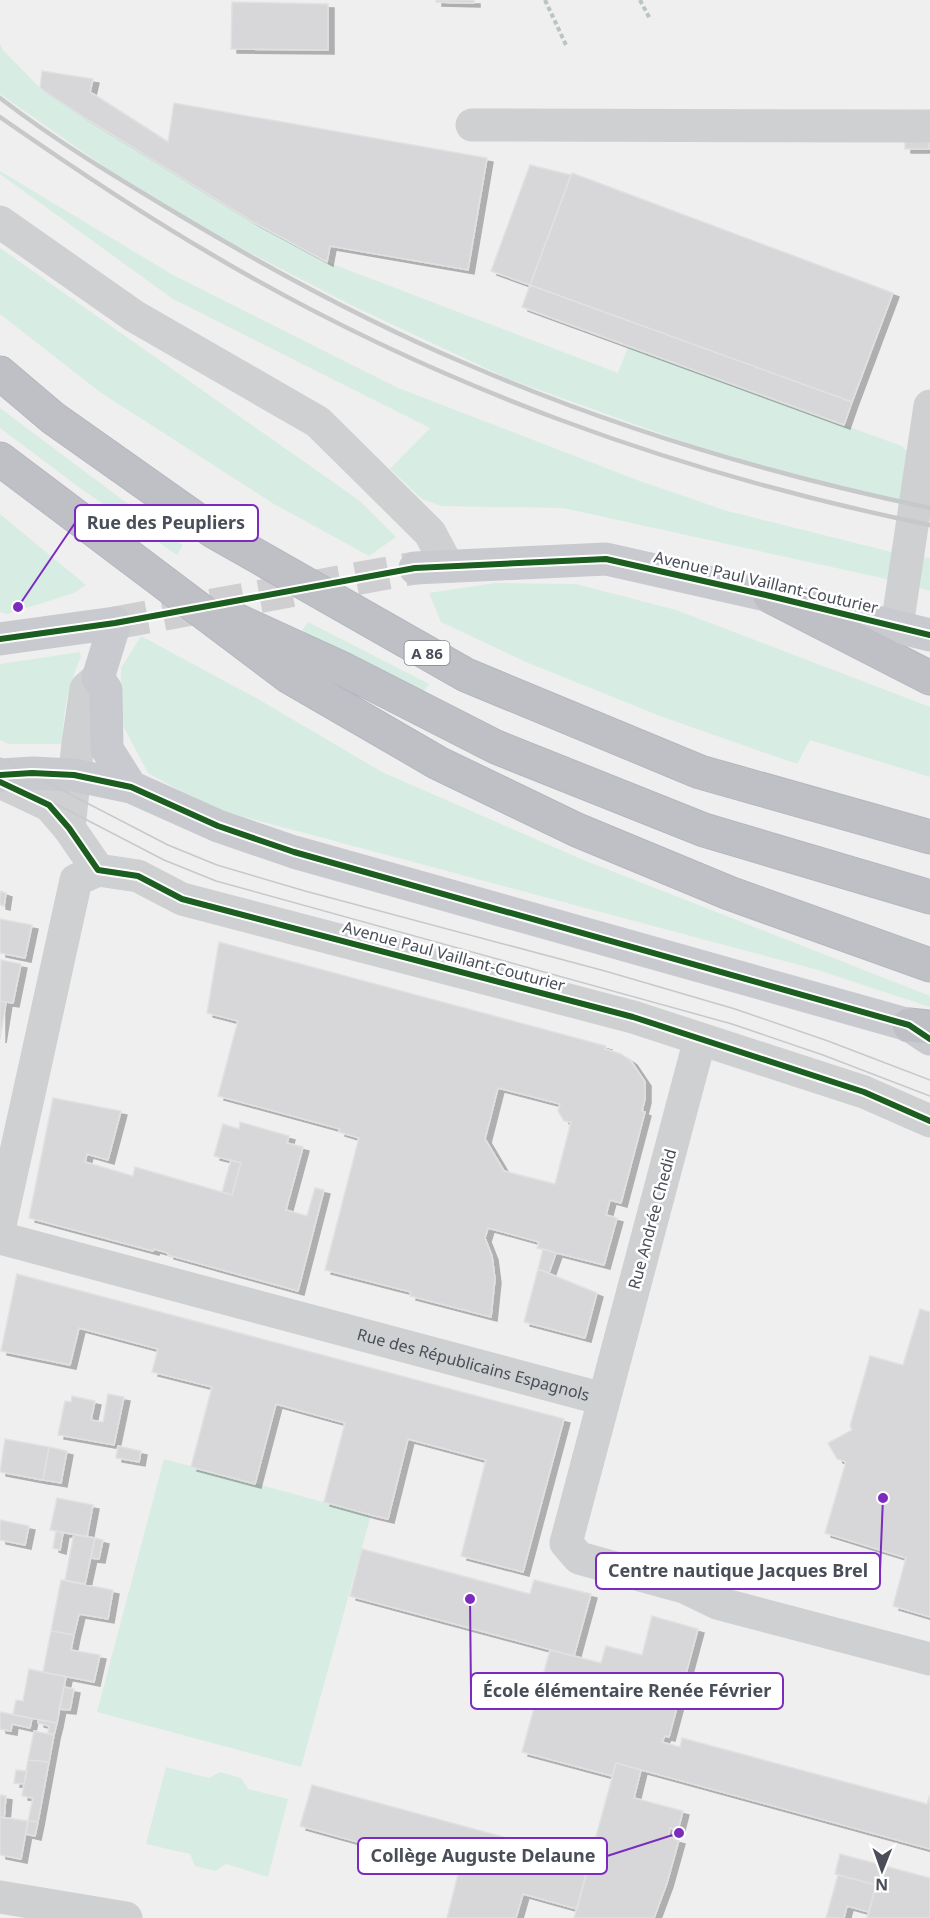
<svg xmlns="http://www.w3.org/2000/svg" width="930" height="1918" viewBox="0 0 930 1918" font-family="'Noto Sans',sans-serif">
  <style>
    .green { fill: #d7ece2 }
    .building { fill: #d7d7d9; stroke: #e1e1e2; stroke-width: 1.5; fill-rule: evenodd; filter: url(#shadow) }
    .lines { fill: none; stroke-linecap: round; stroke-linejoin: round }
    .major-tunnel { stroke: #cfcfd1; stroke-width: 33; stroke-dasharray: 33 16; stroke-linecap: butt }
    .highway-casing { stroke: #b5b7be; stroke-width: 35 }
    .path { stroke: #bac4c3; stroke-width: 4; stroke-dasharray: 4.5 3; stroke-linecap: butt }
    .minor { stroke: #ced0d2; stroke-width: 33 }
    .major { stroke: #c9cacf; stroke-width: 33 }
    .highway { stroke: #bec0c6; stroke-width: 33 }
    .tram { stroke: #c7c8ca; stroke-width: 1.5 }
    .rail { stroke: #c7c8ca; stroke-width: 4.5 }
    .cycleway-casing { stroke: #fff; stroke-width: 10 }
    .cycleway { stroke: #1b5e20; stroke-width: 6 }
    .labels { text-anchor: middle; dominant-baseline: central; stroke-width: 5; stroke-linejoin: round; paint-order: stroke }
    .shield { fill: #fff; stroke: #80838b; stroke-width: 1.5 }
    .shield-label { font-size: 15px; font-weight: bold; fill: #494e59 }
    .street-label { font-size: 16px; fill: #494e59; stroke: #fff }
    .leader { fill: none; stroke: #7b2cbf; stroke-width: 2 }
    .callout-dot { fill: #7b2cbf; stroke: #fff; stroke-width: 2 }
    .callout { fill: #fff; stroke: #7b2cbf; stroke-width: 2 }
    .callout-label { font-size: 18px; text-anchor: middle; font-weight: bold; fill: #494e59 }
  </style>
  <defs>
    <filter id="shadow"><feDropShadow dx="6" dy="4" stdDeviation="0" flood-color="#0004"/></filter>
  </defs>
  <rect width="100%" height="100%" fill="#f0efef"/>
  <path class="green" d="M0,44L3,50L40,88L327,262L618,373L628,347L902,446L920,465L910,506L720,455L509,379L357,308L165,209L0,94Z
    M0,171L173,275L398,388L637,480L727,511L899,554L930,558V591L882,578L563,508L441,506L422,499L390,469L430,428L173,299L0,174Z
    M0,248L360,501L396,537L369,556L274,504L100,392L0,314Z
    M0,408L183,545L177,555L80,488L0,428Z
    M0,514L86,585L74,593L7,614L0,612Z
    M495,583L576,584L676,610L930,707V777L810,740L797,764L660,716L526,662L441,622L429,593Z
    M308,622L429,684L421,695L301,632Z
    M141,636L258,699L382,772L581,859L930,996V1007L818,970L211,808L148,773L121,722V668Z
    M80,652L81,657C67,689 64,709 62,744H9L0,740V664Z
    M164,1459L371,1515L301,1767L97,1712Z
    M166,1767L209,1778L220,1772L241,1778L248,1789L288,1799L268,1877L226,1864L215,1871L195,1866L190,1854L146,1844Z"/>
  <path class="building" d="M436,0H474V3L436,2Z
    M232,2L328,4V50L231,49Z
    M42,71L93,79L90,92L168,142L174,103L487,158L468,270L330,246L327,262L253,222L85,118L40,88Z
    M905,136H929V149H905Z
    M530,165L571,175L530,285L491,271Z
    M572,173L893,293L852,402L530,285Z
    M530,285L852,402L844,425L522,307Z
    M0,891L6,893L4,906L0,905Z
    M0,919L32,925L25,958L0,953Z
    M219,942L606,1046L605,1049L621,1054L631,1061L645,1082V1099L642,1111L645,1112L621,1203L610,1200L606,1215L617,1218L604,1265L537,1248L539,1242L488,1228L485,1238L492,1256L495,1279L491,1317L410,1296L411,1292L325,1270L359,1138L339,1132L340,1129L218,1096L238,1021L207,1013ZM498,1088L560,1104L558,1111L564,1121L571,1122L555,1184L504,1171L485,1139Z
    M1,960L21,964L13,1003L0,1001Z
    M0,1001L6,1002L0,1039Z
    M53,1098L121,1111L108,1160L87,1154L85,1162L133,1176L135,1167L232,1195L241,1163L214,1156L223,1124L239,1129L240,1122L289,1136L287,1143L303,1147L286,1210L307,1216L315,1188L324,1190L298,1291L168,1255V1253L154,1249L153,1251L29,1218Z
    M231,1160L241,1163L232,1195L222,1192Z
    M543,1249L556,1253L549,1273L538,1269Z
    M538,1269L597,1293L585,1338L524,1322Z
    M17,1274L564,1419L523,1572L461,1556L486,1460L408,1439L388,1519L371,1515L324,1502L345,1423L276,1404L255,1484L191,1467L212,1387L152,1372L158,1349L79,1328L70,1365L1,1351Z
    M920,1309L930,1312V1617L893,1606L906,1558L825,1533L846,1462L837,1459L828,1443L852,1430L850,1426L870,1356L903,1365Z
    M108,1394L124,1397L114,1445L58,1435L65,1401L71,1402L72,1396L95,1401L91,1420L103,1422Z
    M5,1439L49,1447L43,1480L0,1472Z
    M118,1446L141,1451L139,1462L116,1458Z
    M49,1447L67,1451L61,1483L43,1480Z
    M57,1498L93,1505L87,1537L50,1530Z
    M0,1520L29,1526L25,1545L0,1540Z
    M56,1531L63,1533L60,1550L53,1548Z
    M74,1534L95,1538L85,1584L65,1580Z
    M95,1538L103,1540L99,1559L91,1558Z
    M362,1549L530,1594L534,1580L591,1594L574,1656L350,1596Z
    M61,1580L113,1590L108,1619L79,1614L74,1635L51,1631Z
    M652,1616L698,1629L669,1737L665,1736L662,1742L680,1747L682,1738L927,1804L930,1795V1849L616,1763L612,1776L522,1752L550,1650L601,1663L606,1646L642,1655Z
    M51,1631L74,1635L71,1650L100,1655L94,1682L43,1672Z
    M29,1669L66,1677L57,1723L13,1715L16,1700L23,1701Z
    M64,1687L74,1689L70,1710L59,1709Z
    M0,1712L32,1718L30,1728L12,1724L11,1731L0,1729Z
    M38,1720L57,1723L54,1735L48,1733L49,1726L38,1723Z
    M34,1731L54,1735L49,1762L28,1760Z
    M28,1760L49,1762L38,1822L28,1821L33,1798L22,1796Z
    M616,1763L641,1770L634,1798L683,1811L678,1830L670,1828L668,1837L679,1840L667,1883L654,1918H574Z
    M16,1770L27,1771L24,1784L14,1783Z
    M312,1785L559,1852L557,1860L588,1868L577,1909L523,1894L516,1918H447L459,1870L300,1826Z
    M0,1795L6,1796L4,1818L0,1817Z
    M0,1817L28,1821L21,1859L0,1855Z
    M28,1821L38,1822L35,1836L26,1834Z
    M840,1854L930,1878V1918H867L876,1885L835,1874Z
    M838,1875L876,1885L869,1912L847,1906L844,1918H826Z"/>
  <g class="lines">
    <path class="major-tunnel" d="M115,623L415,568"/>
    <g class="highway-casing">
      <path id="highway" d="M0,373L53,418L213,531L466,675L700,772L930,837
        M0,459L288,676L438,763L577,830L729,893L930,965
        M770,596L930,678
        M236,620L345,670L496,747L704,830L930,897
        M909,1025L930,1027"/>
    </g>
    <path class="path" d="M545,0L566,45
      M640,0L650,19"/>
    <g class="minor">
      <path d="M472,125L930,126"/>
      <path d="M0,222L134,316L318,422L430,533L447,565"/>
      <path d="M897,626L930,406"/>
      <path d="M0,782L49,805L69,828L98,870L138,876L182,899L633,1017L864,1092L930,1121"/>
      <path d="M69,828L78,743L86,689L98,678"/>
      <path d="M700,1039L566,1543L579,1558L684,1587L717,1603L930,1659"/>
      <path d="M0,1225L76,880L98,870"/>
      <path id="s1" d="M0,1238L603,1399"/>
      <path d="M0,1897L126,1918"/>
    </g>
    <path class="major" d="M415,568L606,559L770,596L930,635
      M0,639L115,623L98,678L106,690L107,749L131,787
      M0,775L32,773L74,775L131,787L218,826L294,852L909,1025L930,1039"/>
    <use href="#highway" class="highway"/>
    <path class="tram" d="M0,758L168,845L217,865L305,891L605,971L735,1009L828,1041L930,1080
      M0,775L164,860L216,881L732,1024L823,1055L930,1096"/>
    <path class="rail" d="M0,98C57,142 119,179 181,216C273,271 369,323 469,365C617,429 772,475 930,508
      M0,117C69,165 139,212 211,254C432,385 679,474 930,525"/>
    <g class="cycleway-casing">
      <path id="cycleway" d="M0,639L115,623L415,568L606,559L770,596L930,635
        M0,775L32,773L74,775L131,787L218,826L294,852L909,1025L930,1039
        M0,782L49,805L69,828L98,870L138,876L182,899L633,1017L864,1092L930,1121"/>
    </g>
    <use href="#cycleway" class="cycleway"/>
  </g>
  <g class="labels">
    <rect class="shield" x="404.5" y="641" width="45" height="24" rx="4.5"/>
    <g class="shield-label">
      <text x="427" y="653">A 86</text>
    </g>
    <g class="street-label">
      <text transform="translate(766 582) rotate(13)">Avenue Paul Vaillant-Couturier</text>
      <text transform="translate(454 956) rotate(15)">Avenue Paul Vaillant-Couturier</text>
      <text transform="translate(652 1219) rotate(-75)">Rue Andrée Chedid</text>
      <text stroke="none"><textPath href="#s1" startOffset="490">Rue des Républicains Espagnols</textPath></text>
    </g>
  </g>
  <path class="leader" d="M18 607L75 523M883 1498L880 1571M470 1599L471 1691M679 1833L607 1856"/>
  <g class="callout-dot">
    <circle cx="18" cy="607" r="6"/>
    <circle cx="883" cy="1498" r="6"/>
    <circle cx="470" cy="1599" r="6"/>
    <circle cx="679" cy="1833" r="6"/>
  </g>
  <g class="callout">
    <rect x="75" y="505" width="183" height="36" rx="6"/>
    <rect x="596" y="1553" width="284" height="36" rx="6"/>
    <rect x="471" y="1673" width="312" height="36" rx="6"/>
    <rect x="358" y="1838" width="249" height="36" rx="6"/>
  </g>
  <g class="callout-label">
    <text x="166" y="529">Rue des Peupliers</text>
    <text x="738" y="1577">Centre nautique Jacques Brel</text>
    <text x="627" y="1697">École élémentaire Renée Février</text>
    <text x="483" y="1862">Collège Auguste Delaune</text>
  </g>
  <g transform="translate(882 1870) rotate(181)" stroke="#ffffff" stroke-width="4.5" paint-order="stroke">
  <path d="M0-4.5L10 22L0 15L-10 22Z" fill="#494e59"/>
  <text y="-9" font-size="16" font-weight="bold" text-anchor="middle" fill="#494e59">N</text>
  </g>
</svg>
